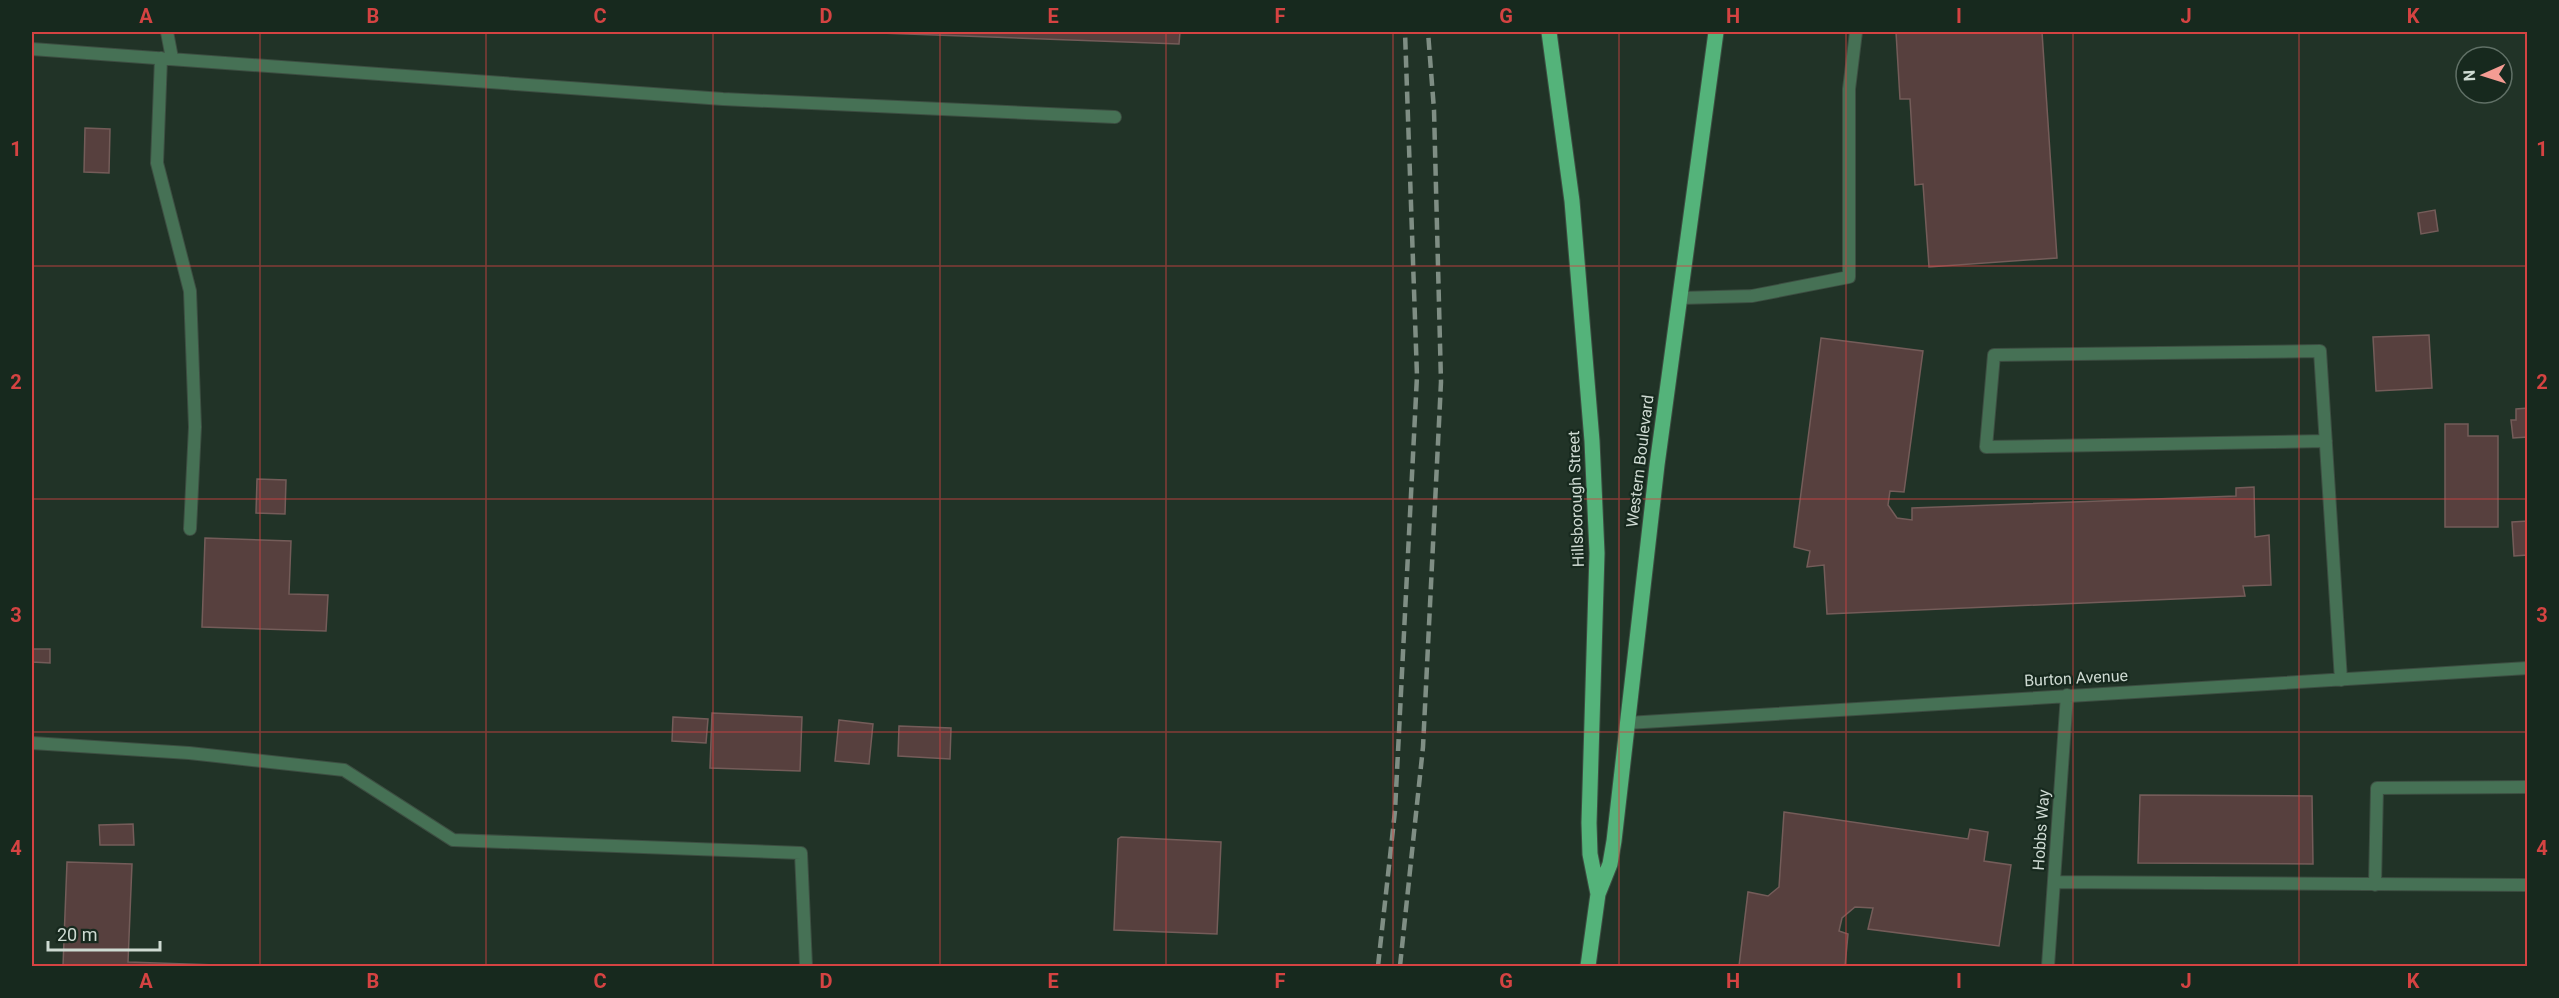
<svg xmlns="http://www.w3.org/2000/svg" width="2559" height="998" viewBox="0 0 2559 998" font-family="Roboto,sans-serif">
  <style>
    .building { fill: #57403e; stroke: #745c59; stroke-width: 1.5 }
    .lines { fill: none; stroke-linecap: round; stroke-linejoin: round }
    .service-casing { stroke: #3d4e42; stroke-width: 14 }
    .minor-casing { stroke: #3d4e42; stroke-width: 14 }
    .primary-casing { stroke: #3d4e42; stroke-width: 17 }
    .service { stroke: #467155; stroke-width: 12 }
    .minor { stroke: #467155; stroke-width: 12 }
    .primary { stroke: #54b37a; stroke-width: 15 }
    .rail { stroke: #7f8e84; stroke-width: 4.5; stroke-dasharray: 12 6; stroke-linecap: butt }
    .grid { fill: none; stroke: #d54342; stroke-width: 1.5; stroke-opacity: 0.55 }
    .labels { text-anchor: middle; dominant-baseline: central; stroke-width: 4.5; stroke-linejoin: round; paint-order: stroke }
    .street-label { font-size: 16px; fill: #cedad2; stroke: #17291e }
    .neatline { fill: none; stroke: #d54342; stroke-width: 2 }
    .grid-label { font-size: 20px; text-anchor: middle; font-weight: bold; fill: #d54342 }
  </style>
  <rect width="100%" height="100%" fill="#213327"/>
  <path class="building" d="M852,32H1180L1179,44Z
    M1896,32H2042L2057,258L1929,267L1923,184L1915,185L1910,99H1900Z
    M85,128L110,129L109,173L84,172Z
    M2435,210L2438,231L2421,234L2418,213Z
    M2429,335L2432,388L2376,391L2373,337Z
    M1821,338L1923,351L1904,492L1890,491L1888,505L1897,518L1912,520V508L2236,496V488L2254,487L2255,537L2269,535L2271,585L2243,586L2245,596L1827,614L1824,565L1807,567L1810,551L1794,547Z
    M2528,408V437L2513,438L2511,420H2516V409Z
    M2445,424H2468V436H2498V527H2445Z
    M257,479L286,480L285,514L256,513Z
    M2528,521V555L2514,556L2512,522Z
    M205,538L291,541L289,594L328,595L326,631L202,627Z
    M32,649H50V663L32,662Z
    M712,713L802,717L800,771L710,768Z
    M673,717L708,719L706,743L672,741Z
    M839,720L873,724L869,764L835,761Z
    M899,726L951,728L950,759L898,756Z
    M2140,795L2312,796L2313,864L2138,863Z
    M1784,812L1968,839L1970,829L1988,832L1984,861L2011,865L1999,946L1868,929L1873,908L1855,907L1842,918L1839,931L1848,934L1845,966H1739L1748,892L1768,896L1779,887Z
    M133,824L134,845H100L99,825Z
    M1121,837L1221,842L1217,934L1114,930L1118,839Z
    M67,862L132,864L128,962L246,966H63Z"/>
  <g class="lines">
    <g class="service-casing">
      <path id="service" d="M167,32L172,58
        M32,49L723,99L1115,117
        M161,58L157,163L190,291L195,427L190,529
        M1681,298L1752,296L1849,277V89L1856,32
        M32,743L189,753L344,770L453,840L801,853L806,966"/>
    </g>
    <g class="minor-casing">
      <path id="minor" d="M2326,441L1986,447L1994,355L2320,351L2341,680
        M1627,723L2528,668
        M2054,882L2528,885
        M2375,885L2377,788L2528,787
        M2048,966L2067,695"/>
    </g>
    <g class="primary-casing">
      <path id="primary" d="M1549,32L1572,201L1592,441L1597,553L1589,823L1590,854L1598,894L1588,966
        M1598,894L1610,864L1614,841L1657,465L1716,32"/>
    </g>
    <use href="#service" class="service"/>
    <use href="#minor" class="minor"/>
    <use href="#primary" class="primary"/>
    <path class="rail" d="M1378,966L1395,811L1417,376L1405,32
      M1400,966L1423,747L1441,382L1434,110L1428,32"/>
  </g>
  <path class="grid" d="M260,32V966M486,32V966M713,32V966M940,32V966M1166,32V966M1393,32V966M1619,32V966M1846,32V966M2073,32V966M2299,32V966M32,266H2528M32,499H2528M32,732H2528"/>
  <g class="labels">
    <g class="street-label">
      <text transform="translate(1640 461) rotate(-83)">Western Boulevard</text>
      <text transform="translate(1576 499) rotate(-92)">Hillsborough Street</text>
      <text transform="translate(2076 678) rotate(-3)">Burton Avenue</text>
      <text transform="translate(2041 830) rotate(-86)">Hobbs Way</text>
    </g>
  </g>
  <rect width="2559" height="998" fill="none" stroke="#17291e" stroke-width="66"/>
  <g transform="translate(2484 75) rotate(267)"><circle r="28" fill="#17291e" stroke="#607066" stroke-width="1.5"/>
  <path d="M0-4.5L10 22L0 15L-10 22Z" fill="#f59c93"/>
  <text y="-9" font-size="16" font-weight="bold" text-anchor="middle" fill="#cedad2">N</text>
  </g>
  <path d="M48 941v9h112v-9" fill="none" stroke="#cedad2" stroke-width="3"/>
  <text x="57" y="941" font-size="18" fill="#cedad2" stroke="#17291e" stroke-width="4.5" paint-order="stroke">20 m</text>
  <rect x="33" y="33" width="2493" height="932" class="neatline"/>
  <g class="grid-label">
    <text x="146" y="23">A</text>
    <text x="373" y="23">B</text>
    <text x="600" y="23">C</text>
    <text x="826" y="23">D</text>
    <text x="1053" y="23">E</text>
    <text x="1280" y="23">F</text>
    <text x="1506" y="23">G</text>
    <text x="1733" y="23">H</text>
    <text x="1959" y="23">I</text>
    <text x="2186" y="23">J</text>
    <text x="2413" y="23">K</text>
    <text x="16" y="156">1</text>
    <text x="2542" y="156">1</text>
    <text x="16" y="389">2</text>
    <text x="2542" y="389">2</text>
    <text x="16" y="622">3</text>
    <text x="2542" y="622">3</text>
    <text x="16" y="855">4</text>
    <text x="2542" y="855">4</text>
    <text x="146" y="988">A</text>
    <text x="373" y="988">B</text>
    <text x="600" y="988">C</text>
    <text x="826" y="988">D</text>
    <text x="1053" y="988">E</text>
    <text x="1280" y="988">F</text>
    <text x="1506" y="988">G</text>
    <text x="1733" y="988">H</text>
    <text x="1959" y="988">I</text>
    <text x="2186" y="988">J</text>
    <text x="2413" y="988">K</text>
  </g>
</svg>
